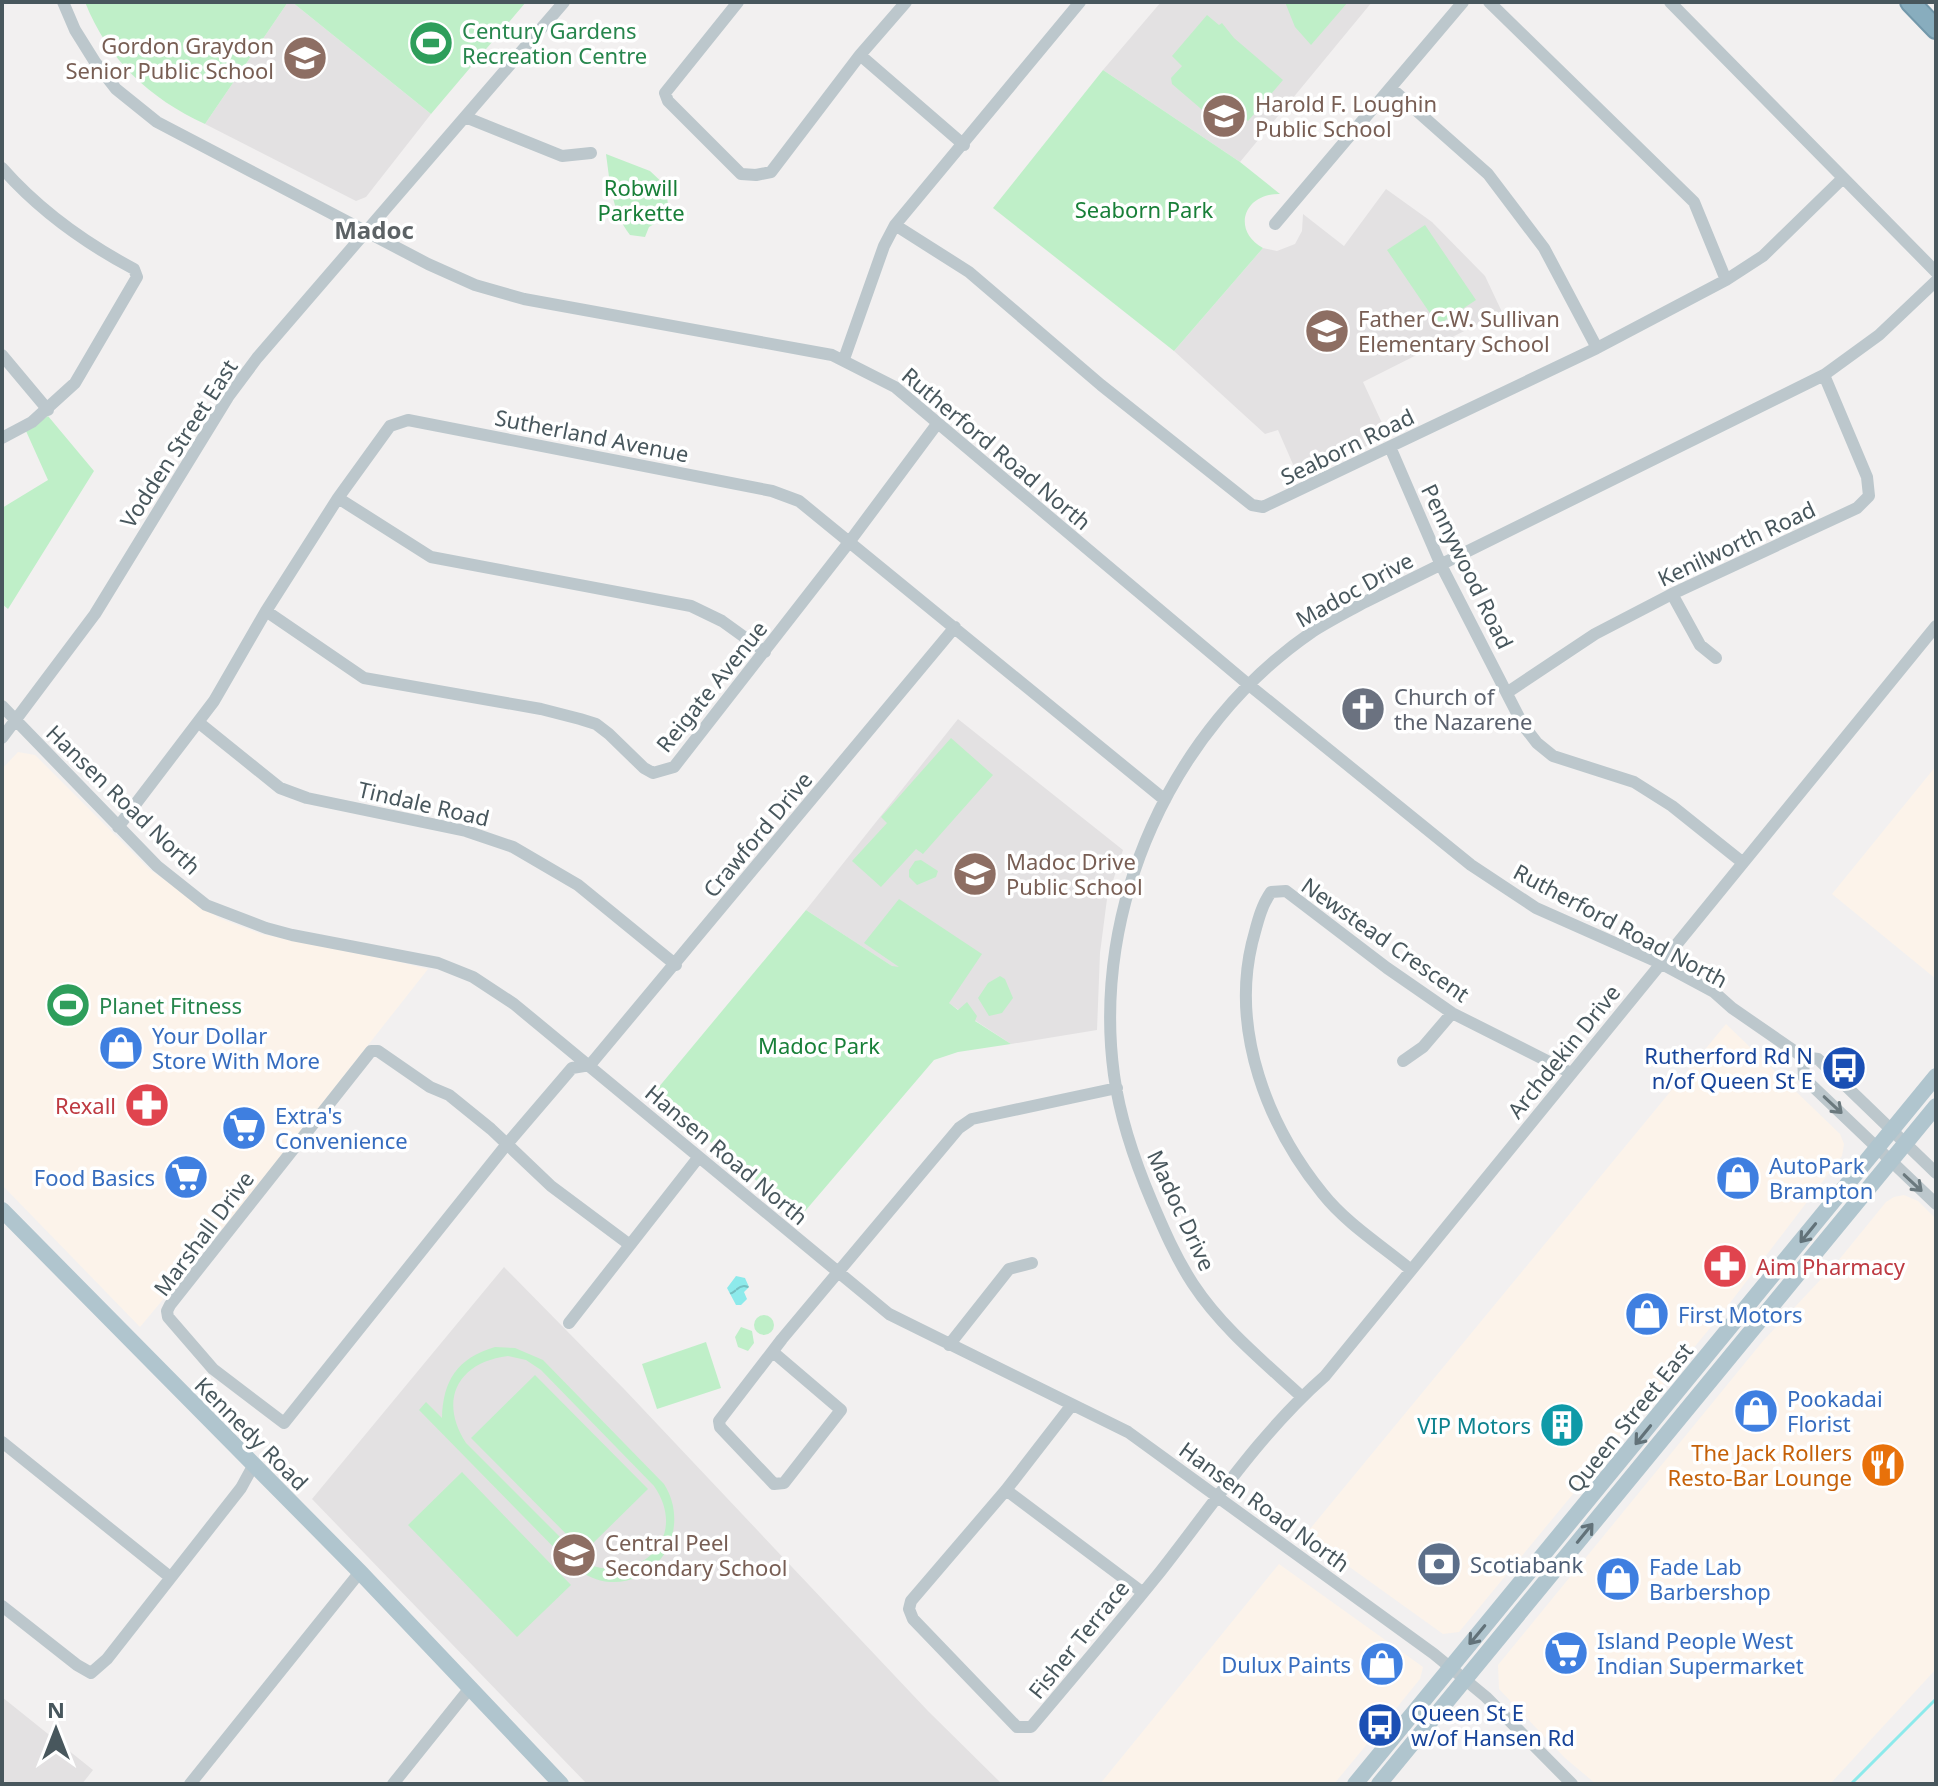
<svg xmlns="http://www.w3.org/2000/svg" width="1938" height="1786" viewBox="0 0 1938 1786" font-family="'Noto Sans',sans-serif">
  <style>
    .commercial { fill: #fcf3ea }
    .education { fill: #e3e1e2 }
    .green { fill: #bfefc8; fill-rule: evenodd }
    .water { fill: url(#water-waves) }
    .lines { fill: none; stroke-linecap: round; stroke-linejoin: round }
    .stream { stroke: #8deaeb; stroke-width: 3 }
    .highway-casing { stroke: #7398aa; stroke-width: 22 }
    .minor { stroke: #bcc7cc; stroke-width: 12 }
    .major { stroke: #b0c5ce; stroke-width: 16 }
    .highway { stroke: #88adbe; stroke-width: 18 }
    .oneway { stroke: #6b797e }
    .oneway2 { stroke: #627279 }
    .labels { text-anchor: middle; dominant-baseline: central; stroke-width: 7; stroke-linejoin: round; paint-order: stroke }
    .leisure-label { font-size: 22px; fill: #27864d; stroke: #fff; text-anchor: start }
    .education-label { font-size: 22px; fill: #785e54; stroke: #fff; text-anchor: start }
    .park-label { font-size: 22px; fill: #187f38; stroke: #fff }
    .street-label { font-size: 22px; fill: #48575d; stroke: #fff }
    .worship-label { font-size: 22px; fill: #5b616d; stroke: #fff; text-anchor: start }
    .shop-label { font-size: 22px; fill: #366cbe; stroke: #fff; text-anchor: start }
    .transit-label { font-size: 22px; fill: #164399; stroke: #fff; text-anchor: end }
    .health-label { font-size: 22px; fill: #be3a42; stroke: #fff; text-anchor: end }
    .culture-label { font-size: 22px; fill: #0d838f; stroke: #fff; text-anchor: end }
    .food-label { font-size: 22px; fill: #c56008; stroke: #fff; text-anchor: end }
    .service-label { font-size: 22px; fill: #4e5e75; stroke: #fff; text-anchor: start }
    .neighbourhood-label { font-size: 24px; font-weight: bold; fill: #5c6265; stroke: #fff }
  </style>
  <defs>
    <pattern id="water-waves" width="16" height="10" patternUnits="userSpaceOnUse" patternTransform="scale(2)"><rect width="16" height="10" fill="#8deaeb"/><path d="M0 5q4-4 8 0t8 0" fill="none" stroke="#75c0c2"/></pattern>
  </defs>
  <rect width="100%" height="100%" fill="#f2f0f0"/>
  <path class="commercial" d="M18,752L35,755L149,869L219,918L261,934L391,960L428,969L242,1205L140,1327L2,1185V769Z
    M1936,766V979L1832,894Z
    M1726,1024L1840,1134L1844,1144L1842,1156L1720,1316L1459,1632L1443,1634L1305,1535Z
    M1904,1195L1918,1201L1936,1219V1669L1830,1784H1596L1565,1758L1499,1689L1498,1665L1763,1341L1838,1261L1886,1202L1894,1197Z
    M1279,1564L1423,1667L1420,1679L1377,1732L1334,1784H1100Z"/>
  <path class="education" d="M288,2H292L431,114L366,197L356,201L205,124Z
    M1161,2H1372L1240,162L1103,70Z
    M1386,189L1432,222L1485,276L1502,312L1363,382L1388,436L1299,478L1278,430L1265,434L1174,351L1263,248L1277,251L1295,244L1302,231L1303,214L1344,246Z
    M958,719L1123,850L1107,899L1100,953L1097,1030L1011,1044L806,910Z
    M504,1267L625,1390L928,1711L1002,1784H587L312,1499Z
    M2,1697L93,1770L82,1784H2Z"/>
  <path class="green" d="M85,2H288L205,124C149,98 108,60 85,2Z
    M292,2H526L431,114Z
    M1285,2H1348L1311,45L1295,27Z
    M1207,15L1219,25L1222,23L1234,38L1283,80L1248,121L1239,115L1228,132L1172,84L1171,78L1182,66L1172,56Z
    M1103,70L1240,162L1280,194C1244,193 1231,230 1263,248L1174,351L993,208Z
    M606,154L650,171L666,186L669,215L649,227L645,237L630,235C612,212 610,183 606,154Z
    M1425,225L1476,300L1438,325L1387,250Z
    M48,416L94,471L8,609L2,604V508L48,480L26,431Z
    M951,738L993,775L923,854L916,849L881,887L852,861L887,823L881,817Z
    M921,860L938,871L936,877L917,885L909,877V870L915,861Z
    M899,899L982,954L949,1003L958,1010L967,1002L977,1016L975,1021L1011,1044L958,1052L934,1060L800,1217L653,1094L806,910L892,966L899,967L864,943Z
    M1000,976L1005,979L1013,998L1002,1013L989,1016L978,998L988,983Z
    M754 1325a10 10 0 1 1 20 0a10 10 0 1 1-20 0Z
    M741,1327L752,1331L754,1343L748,1351L738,1347L735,1337Z
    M706,1342L721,1388L657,1409L642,1364Z
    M495,1347L515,1348L543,1360L664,1484C691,1526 662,1585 610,1582C596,1581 586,1575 574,1568L419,1410L426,1402L442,1418C443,1381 457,1358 495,1347ZM508,1356L526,1360L541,1370L654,1486C689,1536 642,1585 587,1564L466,1443C438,1400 458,1362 508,1356Z
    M535,1375L648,1489L584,1552L471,1438Z
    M462,1472L571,1585L517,1637L408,1525Z"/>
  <path class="water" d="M736,1276L745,1278L749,1287L744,1292L747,1299L741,1305H736L727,1288Z"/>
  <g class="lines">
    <path class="stream" d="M1851,1784L1936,1699"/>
    <g class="highway-casing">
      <path id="highway" d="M1910,2L1936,29"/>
    </g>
    <path class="minor" d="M63,2L75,30L95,62L116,89L157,122L428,264L475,285L524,299L832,355L895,387L1249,685L1471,865L1536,908L1660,963L1714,992L1732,1008L1803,1057L1818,1059L1936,1173
      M738,2L665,93L668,101L741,174L756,175L771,172L860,55L906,2
      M1489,2L1694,202L1726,280
      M1670,2L1936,272
      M860,55L964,145
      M1391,88L1488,174L1544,248L1597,348
      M465,117L562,156L591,153
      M2,168C39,210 85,243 134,269L137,277L75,383L32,422L2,438
      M1275,224L1463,2
      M895,225L969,272L1101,385L1252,505L1263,507L1597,348L1726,280L1763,256L1842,179
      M2,355L48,410
      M844,359L884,246L895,225L1080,2
      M1390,447L1441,565L1523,725L1537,743L1553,756L1634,782L1672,806L1742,862
      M338,498L431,557L691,606L722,621L765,652
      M1672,594L1700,645L1716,658
      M266,611L364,678L541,709L580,719L596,724L609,734L644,768L653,773L674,767L850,541L937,424
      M1508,692L1595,634L1672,594L1857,508L1869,496L1867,477L1824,375
      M2,706L157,866L206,905L266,928L292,935L438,963L473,977L514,1004L889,1314L1128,1432L1434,1654L1486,1697L1572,1784
      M198,722L280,788L307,798L466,831L513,847L578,885L676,965
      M2,738L95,614L228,397L257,358L564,2
      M118,827L214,701L266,611L338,498L390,426L408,420L772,491L799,501L1165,800
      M1803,1057L1804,1078L1936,1204
      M1403,1061L1423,1047L1452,1013
      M590,1065L572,1068L507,1144L284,1423L213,1369L168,1317L167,1311L170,1305L371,1051H378L430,1087L449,1095L491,1129L551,1186L630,1245
      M590,1065L955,627
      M1411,1270C1382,1246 1346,1223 1323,1194C1267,1125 1231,1031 1252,943C1257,925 1260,908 1271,892L1286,891L1387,968L1452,1013L1571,1073
      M569,1323L698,1158
      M949,1345L1009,1269L1032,1263
      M773,1352L841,1410L784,1483L774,1484L720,1427L719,1421L782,1339L959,1128L972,1119L1117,1088
      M1302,1397C1263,1361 1222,1328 1193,1284C1176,1258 1164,1230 1152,1202C1135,1162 1120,1118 1114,1075C1091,907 1172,728 1312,632C1329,621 1347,612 1365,602L1824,375L1879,335L1936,281
      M1071,1406L1006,1490L911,1601L909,1609L913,1619L1017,1727H1031C1074,1676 1118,1624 1160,1572C1212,1506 1261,1432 1325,1376L1936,626
      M2,1442L170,1577
      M1006,1490L1142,1592
      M2,1606L77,1665L91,1673L107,1659L241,1488L253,1466
      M190,1784L360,1572
      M393,1784L470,1688"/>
    <path class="major" d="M2,1210L360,1572L561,1784
      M1355,1784L1936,1076
      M1379,1784L1936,1106"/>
    <use href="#highway" class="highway"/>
  </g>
  <defs><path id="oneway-shaft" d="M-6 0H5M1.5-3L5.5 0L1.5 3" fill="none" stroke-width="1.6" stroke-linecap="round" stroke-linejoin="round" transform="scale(2)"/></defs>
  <g class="oneway">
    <use href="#oneway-shaft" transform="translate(1833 1105) rotate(43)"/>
    <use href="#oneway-shaft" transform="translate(1913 1183) rotate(43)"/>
  </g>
  <g class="oneway2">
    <use href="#oneway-shaft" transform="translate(1808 1233) rotate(129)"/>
    <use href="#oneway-shaft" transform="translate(1643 1435) rotate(129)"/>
    <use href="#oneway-shaft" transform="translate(1585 1533) rotate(-51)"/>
    <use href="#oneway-shaft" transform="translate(1477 1635) rotate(130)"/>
  </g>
  <defs>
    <g id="stadium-disc" transform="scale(2.3)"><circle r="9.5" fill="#2e9e5b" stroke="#fff"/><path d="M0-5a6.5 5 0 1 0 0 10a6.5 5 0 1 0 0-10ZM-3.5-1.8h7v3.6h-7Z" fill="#fff"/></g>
    <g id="school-disc" transform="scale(2.3)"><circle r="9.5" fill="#8d6e63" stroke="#fff"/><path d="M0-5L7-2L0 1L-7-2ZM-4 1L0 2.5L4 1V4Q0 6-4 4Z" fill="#fff"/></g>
    <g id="church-disc" transform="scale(2.3)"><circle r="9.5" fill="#6b7280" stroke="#fff"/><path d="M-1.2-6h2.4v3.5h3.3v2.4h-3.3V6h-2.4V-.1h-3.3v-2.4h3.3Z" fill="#fff"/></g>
    <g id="shop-disc" transform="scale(2.3)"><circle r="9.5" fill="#3f7fe0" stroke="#fff"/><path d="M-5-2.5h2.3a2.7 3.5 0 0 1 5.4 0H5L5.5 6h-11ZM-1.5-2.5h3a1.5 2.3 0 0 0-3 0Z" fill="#fff"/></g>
    <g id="bus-disc" transform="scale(2.3)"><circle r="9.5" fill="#1a4fb4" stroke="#fff"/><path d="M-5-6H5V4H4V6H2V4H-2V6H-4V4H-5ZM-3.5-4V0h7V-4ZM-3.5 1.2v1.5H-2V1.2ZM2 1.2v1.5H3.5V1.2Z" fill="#fff"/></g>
    <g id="pharmacy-disc" transform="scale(2.3)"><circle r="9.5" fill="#e0444e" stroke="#fff"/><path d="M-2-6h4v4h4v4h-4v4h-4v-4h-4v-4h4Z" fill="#fff"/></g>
    <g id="supermarket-disc" transform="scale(2.3)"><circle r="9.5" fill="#3f7fe0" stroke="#fff"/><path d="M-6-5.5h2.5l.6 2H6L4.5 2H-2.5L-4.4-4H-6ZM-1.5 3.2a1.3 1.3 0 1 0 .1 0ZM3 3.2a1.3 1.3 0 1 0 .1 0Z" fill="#fff"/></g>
    <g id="building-disc" transform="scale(2.3)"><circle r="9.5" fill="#0f9aa8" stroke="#fff"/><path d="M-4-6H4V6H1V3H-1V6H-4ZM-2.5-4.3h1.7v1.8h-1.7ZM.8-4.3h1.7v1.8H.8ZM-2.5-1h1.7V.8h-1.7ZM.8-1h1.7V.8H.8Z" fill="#fff"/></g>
    <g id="restaurant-disc" transform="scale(2.3)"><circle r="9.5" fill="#e8710a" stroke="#fff"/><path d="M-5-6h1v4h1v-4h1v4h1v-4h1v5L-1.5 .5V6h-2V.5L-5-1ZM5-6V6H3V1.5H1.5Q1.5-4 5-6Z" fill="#fff"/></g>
    <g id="bank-disc" transform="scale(2.3)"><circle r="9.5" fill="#5c6f8a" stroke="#fff"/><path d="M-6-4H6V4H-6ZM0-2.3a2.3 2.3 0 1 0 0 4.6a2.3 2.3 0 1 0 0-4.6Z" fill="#fff"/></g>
  </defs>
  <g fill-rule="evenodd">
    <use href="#stadium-disc" x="431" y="43"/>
    <use href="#school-disc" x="305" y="58"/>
    <use href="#school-disc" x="1224" y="116"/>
    <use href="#school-disc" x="1327" y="331"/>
    <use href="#church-disc" x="1363" y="709"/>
    <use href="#school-disc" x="975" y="874"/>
    <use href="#stadium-disc" x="68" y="1005"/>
    <use href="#shop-disc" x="121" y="1048"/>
    <use href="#bus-disc" x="1844" y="1068"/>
    <use href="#pharmacy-disc" x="147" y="1105"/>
    <use href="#supermarket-disc" x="244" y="1128"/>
    <use href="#supermarket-disc" x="186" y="1177"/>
    <use href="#shop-disc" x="1738" y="1178"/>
    <use href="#pharmacy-disc" x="1725" y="1266"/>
    <use href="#shop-disc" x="1647" y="1314"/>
    <use href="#shop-disc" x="1756" y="1411"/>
    <use href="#building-disc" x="1562" y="1425"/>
    <use href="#restaurant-disc" x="1883" y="1465"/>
    <use href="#school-disc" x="574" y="1555"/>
    <use href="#bank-disc" x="1439" y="1564"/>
    <use href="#shop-disc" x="1618" y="1579"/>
    <use href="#supermarket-disc" x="1566" y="1653"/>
    <use href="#shop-disc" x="1382" y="1664"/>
    <use href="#bus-disc" x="1380" y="1725"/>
  </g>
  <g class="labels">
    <g class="leisure-label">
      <text x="462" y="30">Century Gardens<tspan x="462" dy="25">Recreation Centre</tspan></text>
      <text x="99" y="1005">Planet Fitness</text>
    </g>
    <g class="education-label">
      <text x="274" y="45" text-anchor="end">Gordon Graydon<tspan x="274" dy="25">Senior Public School</tspan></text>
      <text x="1255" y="103">Harold F. Loughin<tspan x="1255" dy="25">Public School</tspan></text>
      <text x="1358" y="318">Father C.W. Sullivan<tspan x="1358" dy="25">Elementary School</tspan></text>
      <text x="1006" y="861">Madoc Drive<tspan x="1006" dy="25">Public School</tspan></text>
      <text x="605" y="1542">Central Peel<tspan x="605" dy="25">Secondary School</tspan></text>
    </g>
    <g class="park-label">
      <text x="641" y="187">Robwill<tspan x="641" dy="25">Parkette</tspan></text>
      <text x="1144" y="209">Seaborn Park</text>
      <text x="819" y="1045">Madoc Park</text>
    </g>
    <g class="street-label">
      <text transform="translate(592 435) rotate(11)">Sutherland Avenue</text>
      <text transform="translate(178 443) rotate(-57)">Vodden Street East</text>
      <text transform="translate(1347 446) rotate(-26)">Seaborn Road</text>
      <text transform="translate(997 448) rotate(40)">Rutherford Road North</text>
      <text transform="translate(1736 543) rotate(-25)">Kenilworth Road</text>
      <text transform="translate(1468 566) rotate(64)">Pennywood Road</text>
      <text transform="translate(1354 589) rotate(-29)">Madoc Drive</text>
      <text transform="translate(711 686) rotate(-51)">Reigate Avenue</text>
      <text transform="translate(124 799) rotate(44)">Hansen Road North</text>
      <text transform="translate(424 803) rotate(13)">Tindale Road</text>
      <text transform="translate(757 834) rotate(-50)">Crawford Drive</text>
      <text transform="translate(1621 925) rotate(28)">Rutherford Road North</text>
      <text transform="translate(1386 939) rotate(35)">Newstead Crescent</text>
      <text transform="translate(1563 1051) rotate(-51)">Archdekin Drive</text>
      <text transform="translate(727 1154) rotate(40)">Hansen Road North</text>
      <text transform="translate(1182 1210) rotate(65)">Madoc Drive</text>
      <text transform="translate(203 1233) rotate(-53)">Marshall Drive</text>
      <text transform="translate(1629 1417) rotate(-51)">Queen Street East</text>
      <text transform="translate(252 1433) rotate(45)">Kennedy Road</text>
      <text transform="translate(1265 1506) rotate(36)">Hansen Road North</text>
      <text transform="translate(1078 1639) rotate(-51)">Fisher Terrace</text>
    </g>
    <g class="worship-label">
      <text x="1394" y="696">Church of<tspan x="1394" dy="25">the Nazarene</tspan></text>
    </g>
    <g class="shop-label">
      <text x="152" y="1035">Your Dollar<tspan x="152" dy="25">Store With More</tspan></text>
      <text x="275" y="1115">Extra's<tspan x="275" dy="25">Convenience</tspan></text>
      <text x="1769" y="1165">AutoPark<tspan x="1769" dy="25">Brampton</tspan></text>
      <text x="155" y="1177" text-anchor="end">Food Basics</text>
      <text x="1678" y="1314">First Motors</text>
      <text x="1787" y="1398">Pookadai<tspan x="1787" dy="25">Florist</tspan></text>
      <text x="1649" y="1566">Fade Lab<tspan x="1649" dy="25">Barbershop</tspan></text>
      <text x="1597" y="1640">Island People West<tspan x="1597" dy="25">Indian Supermarket</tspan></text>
      <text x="1351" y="1664" text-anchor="end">Dulux Paints</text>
    </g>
    <g class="transit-label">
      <text x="1813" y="1055">Rutherford Rd N<tspan x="1813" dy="25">n/of Queen St E</tspan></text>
      <text x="1411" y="1712" text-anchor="start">Queen St E<tspan x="1411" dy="25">w/of Hansen Rd</tspan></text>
    </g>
    <g class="health-label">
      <text x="116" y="1105">Rexall</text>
      <text x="1756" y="1266" text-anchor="start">Aim Pharmacy</text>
    </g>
    <g class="culture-label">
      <text x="1531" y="1425">VIP Motors</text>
    </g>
    <g class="food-label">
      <text x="1852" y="1452">The Jack Rollers<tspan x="1852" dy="25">Resto-Bar Lounge</tspan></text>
    </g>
    <g class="service-label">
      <text x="1470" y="1564">Scotiabank</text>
    </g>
    <g class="neighbourhood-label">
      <text x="374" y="229">Madoc</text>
    </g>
  </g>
  <rect width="1938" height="1786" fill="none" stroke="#48575d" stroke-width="8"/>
  <g transform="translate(56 1730)" stroke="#ffffff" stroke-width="6" paint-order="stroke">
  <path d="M0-6L14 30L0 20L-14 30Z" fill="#48575d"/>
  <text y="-12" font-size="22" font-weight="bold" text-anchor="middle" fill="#48575d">N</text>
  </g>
</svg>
